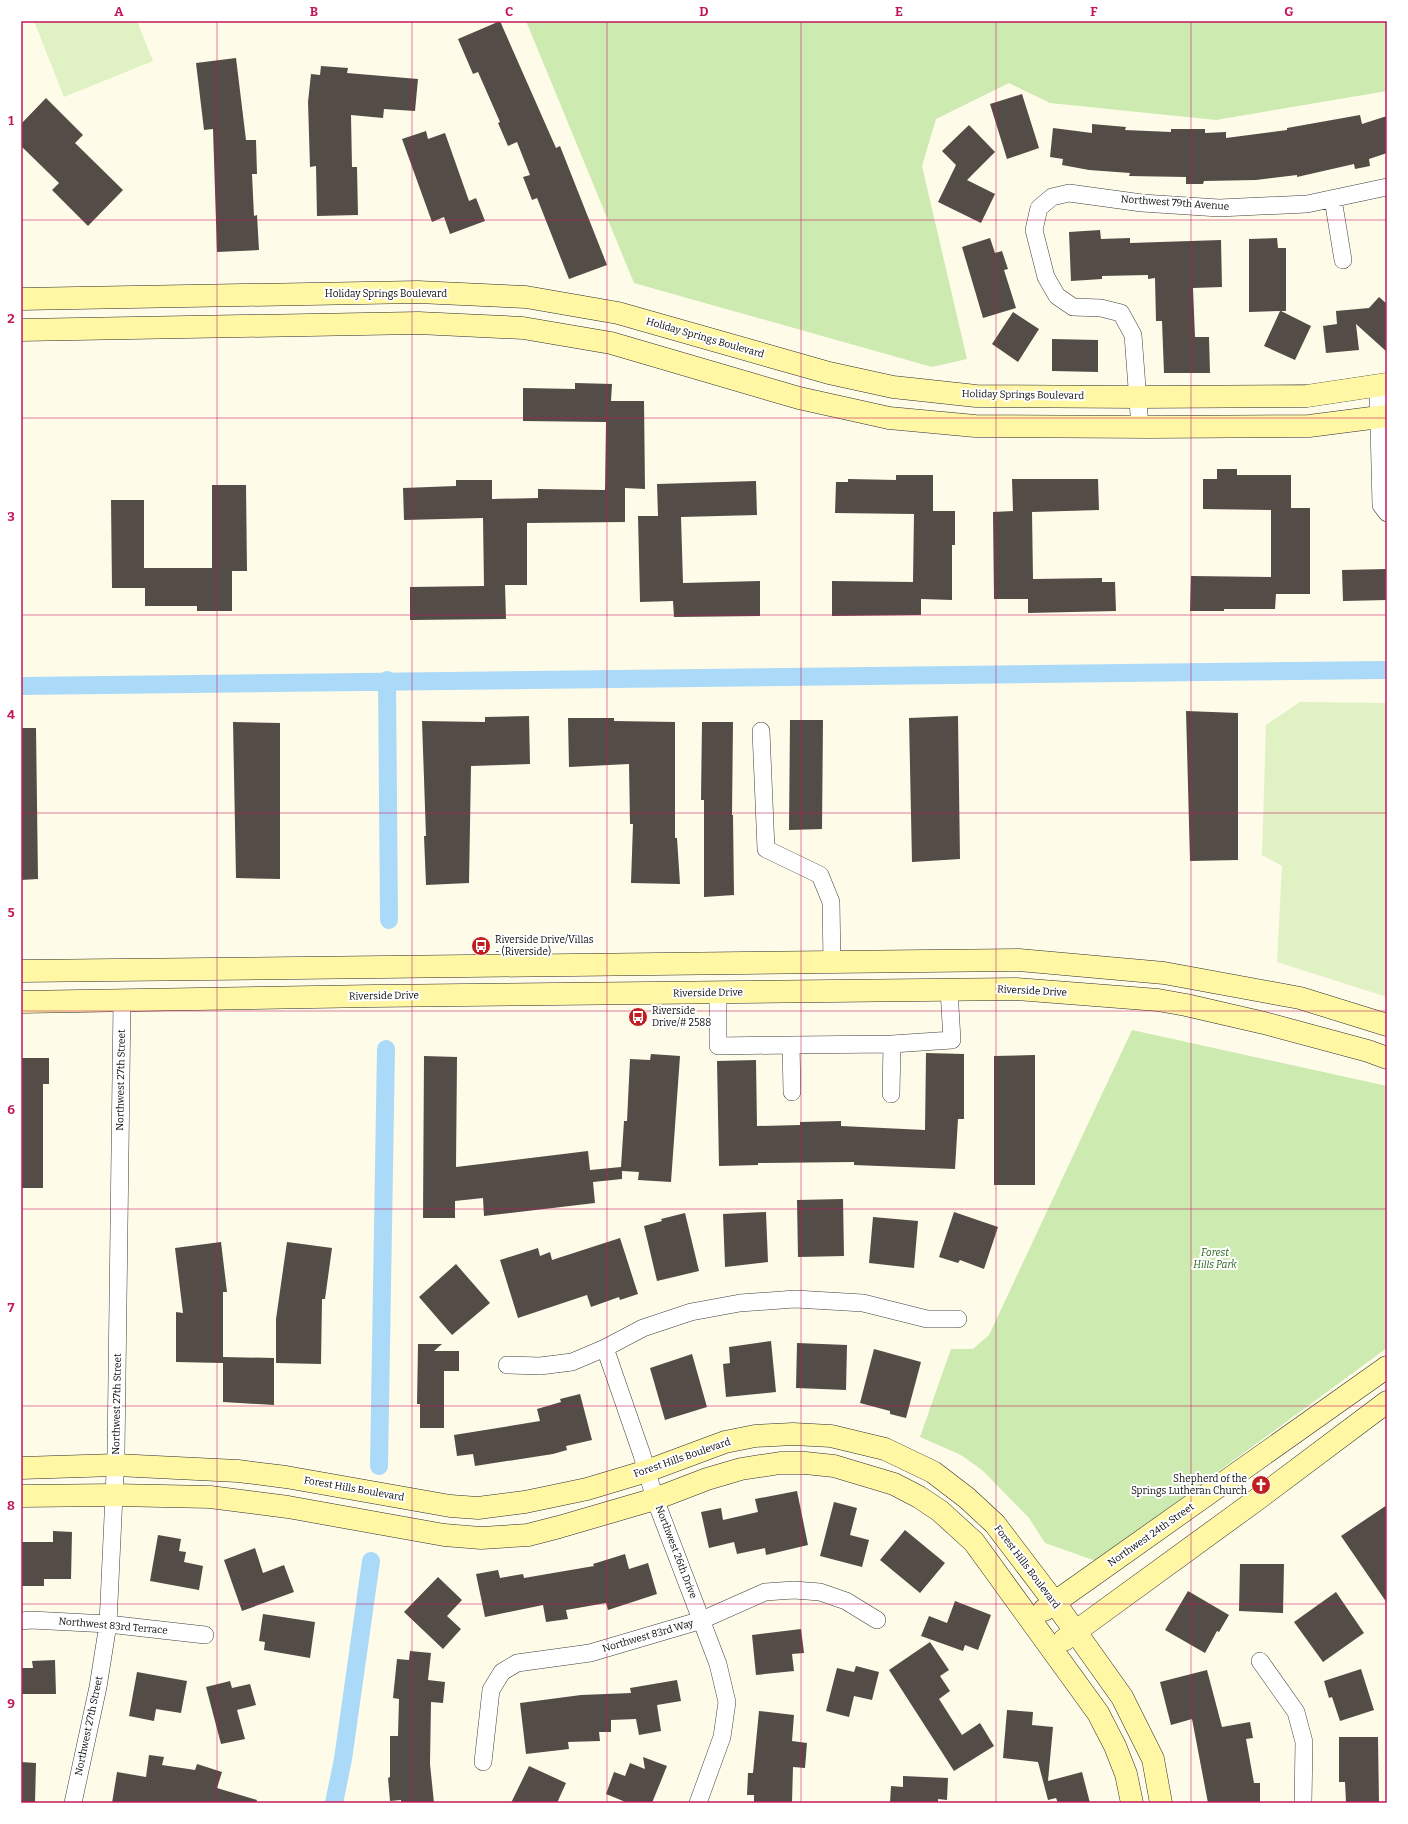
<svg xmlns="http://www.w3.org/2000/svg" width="1408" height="1824" viewBox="0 0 1408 1824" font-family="Bitter,serif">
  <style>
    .green { fill: #cdeab1 }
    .pitch { fill: #e0f1c3 }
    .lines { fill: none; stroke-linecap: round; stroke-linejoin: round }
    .canal { stroke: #abdaf9; stroke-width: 18 }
    .building { fill: #544c47 }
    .street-casing { stroke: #3e3e3e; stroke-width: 18 }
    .secondary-casing { stroke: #2d2d2d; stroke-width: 23 }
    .street { stroke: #fff; stroke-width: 17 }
    .secondary { stroke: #fff7a4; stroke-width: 22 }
    .grid { fill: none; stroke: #c2185b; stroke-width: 1; stroke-opacity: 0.55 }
    .labels { text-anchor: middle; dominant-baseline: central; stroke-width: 4; stroke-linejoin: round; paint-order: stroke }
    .street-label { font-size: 10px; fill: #0b0b0b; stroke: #fff }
    .poi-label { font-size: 10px; fill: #0b0b0b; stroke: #fff; text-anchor: start }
    .park-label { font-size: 10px; font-style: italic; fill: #276419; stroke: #fff }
    .neatline { fill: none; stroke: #c2185b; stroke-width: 1.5 }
    .grid-label { font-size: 13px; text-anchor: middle; font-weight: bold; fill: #c2185b }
  </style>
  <rect width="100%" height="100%" fill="#fffbe9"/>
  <path class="green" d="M526,21H1387V91L1216,120L1050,103L1009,83L936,119L922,166L967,359L932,367L634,283Z
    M1132,1030L1387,1086V1348L1096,1561L1045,1543L1029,1518L982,1470L961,1455L920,1437L951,1349H973L989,1335Z"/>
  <path class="pitch" d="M34,21H137L153,61L64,97Z
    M1300,702L1387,703V997L1277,962L1282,866L1262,855L1266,725Z"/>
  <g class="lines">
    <path class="canal" d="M387,680L389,920
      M21,686L1387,670
      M379,1466L386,1049
      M334,1803L343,1759L371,1561"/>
  </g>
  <path class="building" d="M500,21L556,148L560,146L607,265L569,279L537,198L532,200L523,177L530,175L517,142L508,146L498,123L500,122L478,72L473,74L458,39Z
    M236,58L246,140H256L257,174H252L254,216L257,215L259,250L217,252L213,129L204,130L196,63Z
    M321,66L348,68L347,73L418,79L415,111L384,109L383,118L351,115L352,167H357L358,215L317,216L316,166L310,167L308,102L311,74L320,75Z
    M1022,94L1039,148L1007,159L990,104Z
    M46,98L83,135L75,143L123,190L88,226L52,190L59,183L21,146V124Z
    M1360,115L1362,124L1387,116V153L1369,159L1370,166L1355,169L1354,164L1297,177V175L1256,180L1204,181L1203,184H1186V177L1129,176L1130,173L1089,170L1062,165L1063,159L1050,157L1053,128L1092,133V124L1126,127L1125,130L1171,132V129H1205V133L1226,132V138L1287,130V128Z
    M969,125L995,152L967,180L995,194L981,223L938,202L956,165L942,151Z
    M426,131L428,139L445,133L469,201L476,198L485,221L450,234L444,217L432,222L402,139Z
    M1100,230L1101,239L1130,238V243L1221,240L1222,287L1193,288L1195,337H1209L1210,373H1164L1162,321H1156L1155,278L1148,279V275L1102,276V279L1071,281L1069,232Z
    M990,238L995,253L1002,251L1008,269L1004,270L1016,308L983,318L962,247Z
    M1277,238L1278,248H1286V311H1281L1311,326L1295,360L1264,346L1280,311L1249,312V239Z
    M1379,297L1387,304V352L1356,324L1359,350L1326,353L1323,326L1337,324L1336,311L1369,308Z
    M1013,312L1039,329L1018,362L992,344Z
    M1052,339L1098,340V372L1052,371Z
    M575,383L612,384L611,401H644L645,489L625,488V522L527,523V585H505L506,619L410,620V587L484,586L483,518L404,520L403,488L456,486V480H492V499L538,498V489L605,490L606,422L523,421V388L575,389Z
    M1217,469H1237V475H1291V508H1310V594H1276L1275,609H1224V611H1190L1191,576L1271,577V510L1203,509V479H1217Z
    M896,475H933V511H955V545H952V600L921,599V615L832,616V581L913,582L914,514L835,513L836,482H848V479L896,480Z
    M1012,479H1098L1099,510L1032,512L1033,579L1102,578V582H1115L1116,611L1028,613V599H994L993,512L1013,511Z
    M756,481L757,515L681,517L683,583L760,581V616L674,617L673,601L640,602L638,516H658L657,484Z
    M212,485H246L247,571H232V611H197V606H145V588H112L111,500H144V568H212Z
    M1387,569V600L1343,601L1342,570Z
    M1186,711L1238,713V860L1190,861Z
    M529,716L530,764L471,766L469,883L426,885L424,836H426L422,721L485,722V717Z
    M958,716L960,859L912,862L909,718Z
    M568,718H614V721L675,722V838H677L680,884L631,883L633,824H630L629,764L569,767Z
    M790,720H823L822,829L789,830Z
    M233,722L280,723V879L236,878Z
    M702,722H733L732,815H733L734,895L704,897V800H701Z
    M21,728H36L38,879L21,880Z
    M926,1053L964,1054V1119H958L955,1169L854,1165V1162L758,1163V1165L719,1166L717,1061L756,1060L757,1126L800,1125V1122L841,1121V1126L925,1130Z
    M651,1054L680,1056L671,1182L638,1180L639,1172L622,1171V1179L593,1182L595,1203L484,1216L483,1198L455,1201V1218H423L424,1056L457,1057L456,1167L588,1151L590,1170L621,1167L624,1121H627L630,1059L650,1060Z
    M1035,1055V1185H994V1056Z
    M21,1058H49V1084H43V1188H21Z
    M843,1199L844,1256L798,1257L797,1200Z
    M766,1212L768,1262L725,1267L723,1214Z
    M954,1212L998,1227L984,1269L960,1260L958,1263L939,1257Z
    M685,1213L699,1271L657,1281L644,1226L662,1221L661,1219Z
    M873,1217L918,1221L914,1268L869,1263Z
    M620,1238L638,1294L620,1300L619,1297L591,1307L587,1295L518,1318L500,1260L538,1248L540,1256L550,1252L552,1260Z
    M221,1242L227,1292H223V1363L176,1362V1312L183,1313L175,1248Z
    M287,1242L332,1248L325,1299H322L321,1364L276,1363V1319Z
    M456,1264L490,1303L452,1335L419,1297Z
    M771,1341L776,1392L726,1397L723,1364L730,1363L729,1347Z
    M797,1343L847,1345L846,1390L796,1388Z
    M418,1344H442L434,1351H459V1371H444V1428H420V1404H417Z
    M874,1349L921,1362L906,1418L890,1414V1411L860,1403Z
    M692,1354L707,1407L665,1420L650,1368Z
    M223,1357L274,1358V1405L223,1402Z
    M580,1394L592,1440L566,1446L567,1450L553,1454L475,1466L473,1454L457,1456L454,1435L540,1421L537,1409L561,1402L560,1399Z
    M797,1491L808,1545L766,1555L765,1548L737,1554L734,1542L709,1548L701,1512L721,1508L723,1520L758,1512L755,1499Z
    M834,1502L857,1508L850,1535L869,1540L862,1567L820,1556Z
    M1387,1505V1603L1341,1536Z
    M905,1530L945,1563L920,1593L880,1560Z
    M53,1531L72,1532L71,1579H44V1586H21L22,1542H53Z
    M158,1535L181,1539L179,1551L186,1552L184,1562L203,1566L199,1590L150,1581Z
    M255,1548L263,1573L284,1565L294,1592L242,1611L224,1560Z
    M625,1554L629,1569L648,1563L657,1594L608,1610L606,1603L566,1610L568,1619L546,1622L543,1605L485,1617L476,1574L498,1570L500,1578L523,1574L524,1578L594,1566L593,1564Z
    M1240,1564H1284L1283,1613L1239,1611Z
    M438,1577L462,1600L447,1616L461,1629L443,1649L404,1612Z
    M1188,1591L1229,1615L1219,1632L1217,1631L1205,1653L1165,1630Z
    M1336,1592L1364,1633L1323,1662L1294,1622Z
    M955,1601L991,1615L978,1650L965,1645L963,1651L921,1636L929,1616L947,1623Z
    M263,1614L315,1622L310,1658L264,1650L265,1642L259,1641Z
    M801,1629L804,1653L792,1654L794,1671L756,1675L752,1635Z
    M930,1642L949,1670L940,1676L950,1691L939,1699L962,1735L980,1723L994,1746L954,1771L889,1670Z
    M410,1651L431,1653L428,1680L445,1682L443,1703L431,1702L430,1764L434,1803H401V1800L390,1801L388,1778L390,1777V1736H398L399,1699L393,1698L397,1659L409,1660Z
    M55,1660L56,1694H21V1668H33L32,1661Z
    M856,1666L879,1672L872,1700L854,1696L849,1717L826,1711L837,1668L854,1672Z
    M1361,1669L1374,1710L1340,1721L1332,1697L1329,1698L1324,1681Z
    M1207,1670L1222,1727L1250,1722L1253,1738L1246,1739L1254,1783H1260V1803H1208L1192,1719L1171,1725L1160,1682Z
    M137,1672L187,1681L181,1713L156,1709L154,1721L129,1716Z
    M677,1680L681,1701L657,1705L661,1731L639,1735L636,1719L611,1720V1732H599L600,1741L568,1742L569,1749L526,1754L520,1703L581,1695L631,1693L630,1688Z
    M230,1681L232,1688L250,1684L256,1705L237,1710L245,1739L221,1744L206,1687Z
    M1007,1710L1033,1712L1032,1725L1053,1727L1048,1781L1082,1772L1090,1803H1058L1056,1798L1048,1800L1038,1762L1003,1758Z
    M759,1711L794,1715L792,1741L807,1743L805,1768L793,1767L792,1803H754V1795H747L748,1773H753Z
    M1339,1737H1378L1379,1803H1346L1345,1782H1339Z
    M149,1755L164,1757L162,1765L195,1770L197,1764L222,1772L217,1788L257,1800L256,1803H112L117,1772L146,1777Z
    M643,1757L667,1766L652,1803H628L606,1794L614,1772L625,1776L630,1763L645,1769Z
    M21,1762L36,1763L35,1803H21Z
    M529,1766L566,1783L557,1803H511Z
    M903,1776L948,1778L947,1800L938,1799V1803H890L891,1786L903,1787Z"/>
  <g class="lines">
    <g class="street-casing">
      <path id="street" d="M1333,199L1343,260
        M1378,386L1381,505L1387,513
        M1140,427L1133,335L1121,313L1101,308L1073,307L1057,296L1046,277L1034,230L1039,208L1052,197L1069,193L1142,203L1219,208L1307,204L1387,187
        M761,731L766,849L820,875L831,902L832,962
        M718,993V1046L791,1045L792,1092
        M892,1044L952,1040L949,990
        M791,1045L892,1044L891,1094
        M605,1348L642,1455L655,1499L718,1664L727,1702L722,1737L698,1803
        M507,1365L540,1366L572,1362L605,1348L643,1328L691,1312L740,1303L795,1299L863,1303L927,1319H958
        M21,1621L31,1620L108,1624L205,1635
        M1260,1661L1296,1712L1304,1742L1303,1803
        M483,1762L491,1690L502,1672L517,1663L590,1653L702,1620L765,1592L794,1590L820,1592L846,1601L877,1620
        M73,1803L98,1687L108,1624L116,1452L122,1001"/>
    </g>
    <g class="secondary-casing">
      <path id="secondary" d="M21,299L418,292L526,297L618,313L829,373L893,387L976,396L1138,397L1307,396L1387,384
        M21,330L418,323L523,328L611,343L799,398L889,418L975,426L1150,427L1309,426L1387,416
        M21,971L1019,960L1164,973L1300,998L1387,1025
        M21,1002L373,996L1016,989L1158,1000L1186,1005L1264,1023L1368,1051L1387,1058
        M21,1468L116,1465L238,1471L286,1477L450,1506L478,1508L525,1502L587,1489L647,1471L725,1442L755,1436L793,1434L831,1436L885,1449L933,1472L967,1498L995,1524L1055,1603L1122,1697L1153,1759L1161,1803
        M21,1496L114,1495L210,1497L288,1507L444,1535L481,1538L528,1535L559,1527L655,1499L707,1479L741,1469L780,1463H805L834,1466L894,1484L919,1497L940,1511L974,1542L1098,1713L1115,1746L1126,1774L1132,1803
        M1044,1610L1387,1367
        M1064,1640L1259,1498L1387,1402"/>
    </g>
    <use href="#street" class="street"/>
    <use href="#secondary" class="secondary"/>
  </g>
  <path class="grid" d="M217,21V1803M412,21V1803M607,21V1803M801,21V1803M996,21V1803M1191,21V1803M21,220H1387M21,418H1387M21,615H1387M21,813H1387M21,1011H1387M21,1209H1387M21,1406H1387M21,1604H1387"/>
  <defs>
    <g id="bus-disc" transform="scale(1)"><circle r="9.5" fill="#c01e21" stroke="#fff"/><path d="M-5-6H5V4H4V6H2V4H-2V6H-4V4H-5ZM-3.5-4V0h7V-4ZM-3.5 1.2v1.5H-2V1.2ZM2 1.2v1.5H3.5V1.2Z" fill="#fff"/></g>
    <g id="church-disc" transform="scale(1)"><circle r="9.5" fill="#c01e21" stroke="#fff"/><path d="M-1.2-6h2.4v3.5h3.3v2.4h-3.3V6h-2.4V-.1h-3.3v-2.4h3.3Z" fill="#fff"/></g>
  </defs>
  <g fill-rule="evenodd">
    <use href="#bus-disc" x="481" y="946"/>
    <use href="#bus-disc" x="638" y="1017"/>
    <use href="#church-disc" x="1261" y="1485"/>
  </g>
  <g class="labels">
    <g class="street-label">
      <text transform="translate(1175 203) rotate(4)">Northwest 79th Avenue</text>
      <text x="386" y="294">Holiday Springs Boulevard</text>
      <text transform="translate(705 338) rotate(16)">Holiday Springs Boulevard</text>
      <text transform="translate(1023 395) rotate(1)">Holiday Springs Boulevard</text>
      <text transform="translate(1032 991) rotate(3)">Riverside Drive</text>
      <text transform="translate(708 993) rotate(-1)">Riverside Drive</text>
      <text transform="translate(384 996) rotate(-1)">Riverside Drive</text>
      <text transform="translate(121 1080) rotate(-89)">Northwest 27th Street</text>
      <text transform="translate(117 1404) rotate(-89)">Northwest 27th Street</text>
      <text transform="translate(682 1458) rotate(-19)">Forest Hills Boulevard</text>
      <text transform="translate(354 1489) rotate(10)">Forest Hills Boulevard</text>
      <text transform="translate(1151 1535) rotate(-35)">Northwest 24th Street</text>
      <text transform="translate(676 1552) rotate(69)">Northwest 26th Drive</text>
      <text transform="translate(1027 1567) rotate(53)">Forest Hills Boulevard</text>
      <text transform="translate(113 1626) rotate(5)">Northwest 83rd Terrace</text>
      <text transform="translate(648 1636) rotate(-16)">Northwest 83rd Way</text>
      <text transform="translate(89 1726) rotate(-78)">Northwest 27th Street</text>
    </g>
    <g class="poi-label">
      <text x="495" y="940">Riverside Drive/Villas<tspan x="495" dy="12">- (Riverside)</tspan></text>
      <text x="652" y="1011">Riverside<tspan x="652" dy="12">Drive/# 2588</tspan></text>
      <text x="1247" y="1479" text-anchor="end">Shepherd of the<tspan x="1247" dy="12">Springs Lutheran Church</tspan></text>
    </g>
    <g class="park-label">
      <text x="1215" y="1253">Forest<tspan x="1215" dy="12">Hills Park</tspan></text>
    </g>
  </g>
  <rect width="1408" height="1824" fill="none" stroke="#ffffff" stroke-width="44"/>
  <rect x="22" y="22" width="1364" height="1780" class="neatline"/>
  <g class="grid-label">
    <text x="119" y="16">A</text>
    <text x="314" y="16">B</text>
    <text x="509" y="16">C</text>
    <text x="704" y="16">D</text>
    <text x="899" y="16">E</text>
    <text x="1094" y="16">F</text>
    <text x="1289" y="16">G</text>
    <text x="11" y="125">1</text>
    <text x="11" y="323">2</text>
    <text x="11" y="521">3</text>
    <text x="11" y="719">4</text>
    <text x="11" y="917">5</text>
    <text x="11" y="1114">6</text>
    <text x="11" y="1312">7</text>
    <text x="11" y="1510">8</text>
    <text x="11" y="1708">9</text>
  </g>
</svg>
